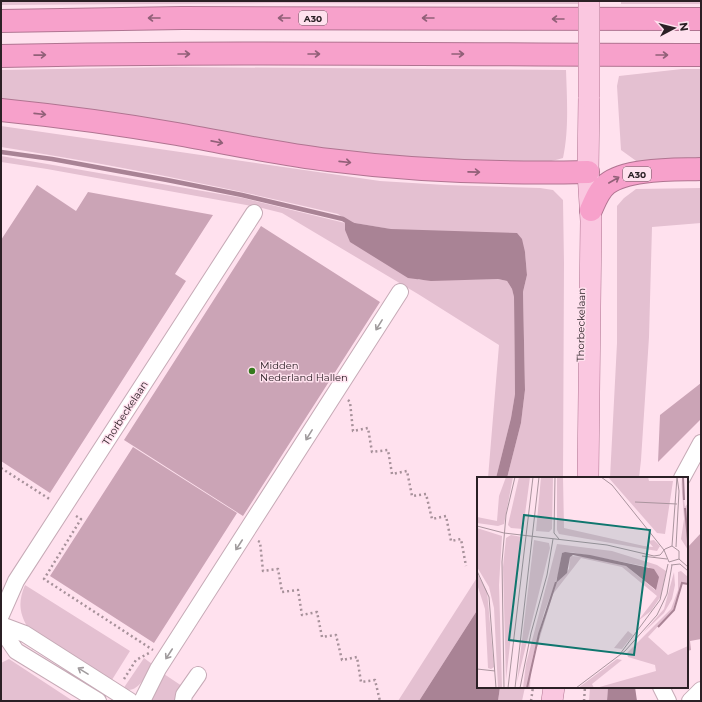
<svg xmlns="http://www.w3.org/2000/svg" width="702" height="702" viewBox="0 0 702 702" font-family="Montserrat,sans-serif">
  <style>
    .green { fill: #e4c0d1 }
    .water { fill: #a98395 }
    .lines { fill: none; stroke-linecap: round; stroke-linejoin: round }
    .stream { stroke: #a98395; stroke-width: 4.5 }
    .building { fill: #cba4b6 }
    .minor-casing { stroke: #c6aab6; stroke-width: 18 }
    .major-casing { stroke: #b07491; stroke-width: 22 }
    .highway-casing { stroke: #b07491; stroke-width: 24 }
    .path { stroke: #a7919a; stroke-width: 2.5; stroke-dasharray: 2 3; stroke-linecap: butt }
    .minor { stroke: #fff; stroke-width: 16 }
    .major { stroke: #fac7e0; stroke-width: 21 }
    .highway { stroke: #f7a1cb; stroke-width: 22 }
    .major-bridge-casing { stroke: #b07491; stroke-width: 22; stroke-linecap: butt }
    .major-bridge { stroke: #fac7e0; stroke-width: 21 }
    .oneway { stroke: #916078 }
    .oneway2 { stroke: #a09b9d }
    .poi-dot { fill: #357a1d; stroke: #ffe1ee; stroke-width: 1.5 }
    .labels { text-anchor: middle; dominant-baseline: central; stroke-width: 3; stroke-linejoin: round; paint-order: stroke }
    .shield { fill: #ffe1ee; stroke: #6b5a61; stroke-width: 1 }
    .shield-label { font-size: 9px; font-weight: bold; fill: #2b2025 }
    .street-label { font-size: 10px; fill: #2b2025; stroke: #ffe1ee }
    .poi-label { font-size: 10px; fill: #2b2025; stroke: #ffe1ee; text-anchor: start }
    .inset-river { fill: none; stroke: #a98395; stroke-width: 2 }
    .inset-road { fill: none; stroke: #aa949e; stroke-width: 1 }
    .view { fill: #0f766e; fill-opacity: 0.15; stroke: #0f766e; stroke-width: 2 }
    .inset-edge { fill: none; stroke: #2b2025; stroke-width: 2 }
  </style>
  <rect width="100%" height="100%" fill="#ffe1ee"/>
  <path class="green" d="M1,1H579V4L276,3L1,5Z
    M621,1H701V4H621Z
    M173,67L566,70C567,98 569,131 563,158C530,169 484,162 449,160C299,152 150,125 1,103V70Z
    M682,69H701V163H639L621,150L617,86L619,76Z
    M1,126L380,181L445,185L540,188L553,190L563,200L564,263L563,478H507L521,423L525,390L523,292L527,275L525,252L349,222L338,214C226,187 115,165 1,147Z
    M1,156L243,198L345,223V230L419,280L498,279L507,281L512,289L514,297L515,394L511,418L496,478H488L499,345L418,294L282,213L258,207L47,169L1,162Z
    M701,188V223L652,227L649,337L641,460L639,478H610L617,343V206L624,198L636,189Z
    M478,576V609L419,701H398Z
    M25,585L130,651L110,683L28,628C19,612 18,602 25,585Z
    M144,658L152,664C145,676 139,694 123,689Z
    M9,659L73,701H1V663Z
    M164,674L182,686L174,701H151Z
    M500,687H525L522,701H498Z
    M590,687H608L607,701H589Z"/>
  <path class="water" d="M349,222L391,229L517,233L522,239L525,252L527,275L523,292L525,390L521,423L507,478H496L511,418L515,394L514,297L512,289L507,281L498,279L431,281L408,278L350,242L345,230V223Z
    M478,609V687H500L498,701H419Z
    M608,687H635L637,701H607Z"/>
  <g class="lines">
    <path class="stream" d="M1,152L52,159L167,180L242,195L343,219L353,225"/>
  </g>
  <path class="building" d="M37,185L76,211L88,192L213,215L175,274L186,281L50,493L1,461V240Z
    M261,226L380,302L243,516L124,440Z
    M701,383V419L658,462L660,415Z
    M133,447L237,513L154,643L50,576Z
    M701,533V639L690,641L691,650L687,651V548Z"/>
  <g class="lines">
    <g class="minor-casing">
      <path id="minor" d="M682,478L701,443
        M1,615L16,581L254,213
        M1,625L25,634L130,701
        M1,629L16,651L98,701
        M661,687L668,701
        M142,701L158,669L400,292
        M183,701L184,695L198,675
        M690,701L701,690"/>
    </g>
    <g class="major-casing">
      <path id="major" d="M588,478L591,221L588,172L589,97
        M552,701L554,687"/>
    </g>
    <g class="highway-casing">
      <path id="highway" d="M1,21L182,18L701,19
        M1,56C234,51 468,55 701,55
        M1,110C60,116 119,124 177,134C228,143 278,154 329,160C415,171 501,174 588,172
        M591,210C595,201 599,190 607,184C627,168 676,170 701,169"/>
    </g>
    <path class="path" d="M348,400L350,402L353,431L368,428L372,452L388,450L392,474L407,471L412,496L426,494L432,519L446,516L451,541L461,539L466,566
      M1,468L51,500
      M76,516L81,519L44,579L153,650
      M258,541L260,542L263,571L278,569L282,592L298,590L302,615L317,612L322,637L336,635L342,660L357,657L361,682L375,680L380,701
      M124,679L136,660L149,653
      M531,701L533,687
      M584,701L585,687"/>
    <use href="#minor" class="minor"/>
    <use href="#major" class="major"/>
    <use href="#highway" class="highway"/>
    <g class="major-bridge-casing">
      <path id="major-bridge" d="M589,97V1"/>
    </g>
    <use href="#major-bridge" class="major-bridge"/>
  </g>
  <defs><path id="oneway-shaft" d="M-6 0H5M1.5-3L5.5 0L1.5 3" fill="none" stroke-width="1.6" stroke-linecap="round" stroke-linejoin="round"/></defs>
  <g class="oneway">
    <use href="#oneway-shaft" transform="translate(154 18) rotate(180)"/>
    <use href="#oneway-shaft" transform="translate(284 18) rotate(-180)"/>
    <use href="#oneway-shaft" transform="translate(428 18) rotate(-180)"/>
    <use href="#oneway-shaft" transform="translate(558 19) rotate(-180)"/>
    <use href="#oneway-shaft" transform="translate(184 54)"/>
    <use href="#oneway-shaft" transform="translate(314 54)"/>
    <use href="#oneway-shaft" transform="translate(458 54)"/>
    <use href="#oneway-shaft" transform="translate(40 55) rotate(-1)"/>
    <use href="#oneway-shaft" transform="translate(662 55)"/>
    <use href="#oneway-shaft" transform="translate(40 114) rotate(6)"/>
    <use href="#oneway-shaft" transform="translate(217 142) rotate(11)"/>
    <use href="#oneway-shaft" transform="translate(345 162) rotate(6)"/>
    <use href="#oneway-shaft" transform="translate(474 172) rotate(1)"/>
    <use href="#oneway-shaft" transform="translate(614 180) rotate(-30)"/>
  </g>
  <g class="oneway2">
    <use href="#oneway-shaft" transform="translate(379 325) rotate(122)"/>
    <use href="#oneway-shaft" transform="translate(309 435) rotate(122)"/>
    <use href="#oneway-shaft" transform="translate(239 545) rotate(123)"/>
    <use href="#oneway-shaft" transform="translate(169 654) rotate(123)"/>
    <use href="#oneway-shaft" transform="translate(83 671) rotate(-148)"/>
  </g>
  <circle class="poi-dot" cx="252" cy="371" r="4"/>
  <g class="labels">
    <g class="shield">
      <rect x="299" y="11" width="28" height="14" rx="3"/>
      <rect x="623" y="167" width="28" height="14" rx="3"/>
    </g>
    <g class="shield-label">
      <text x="313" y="18">A30</text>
      <text x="637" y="174">A30</text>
    </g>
    <g class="street-label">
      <text transform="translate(581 325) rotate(-89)">Thorbeckelaan</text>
      <text transform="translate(125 413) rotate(-57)">Thorbeckelaan</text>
    </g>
    <g class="poi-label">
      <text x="260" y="365">Midden<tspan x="260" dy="12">Nederland Hallen</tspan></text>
    </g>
  </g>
  <g transform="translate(477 477)">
    <rect width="211" height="211" fill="#ffe1ee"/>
    <path d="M29,0H36L27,47L21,49L0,46V40L20,44L22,19ZM42,0H53L46,52L34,51L31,48ZM64,0H76L75,52L72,55L59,54ZM80,0H86L87,51L167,69L176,70L171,64L177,63L183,69L180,74L82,57L80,53ZM131,0H171L172,4H196L188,57L180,56ZM204,0L208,30L211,26V58L208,31L211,73L204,62L207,42ZM0,51L25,59L22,108L25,211H21L17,131L12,110L0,90ZM34,58L45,60L29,203L26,90L29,61ZM57,63L72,66L73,71L40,205ZM80,67L135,74L180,88L189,94L184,119L174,134L161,144L180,119L145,90L104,81L76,117L54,190L53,211H46L49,187ZM93,75L172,90L178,113L149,89L114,80L93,79L92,92L79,106L73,124L54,187L67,136L81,98L85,76ZM204,94L211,100V107L205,106L196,133L171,160L191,178L211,169V211H119L179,194L178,188L151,180L150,176L194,132L201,113V95ZM197,95L198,108L195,122L187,136L166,156L187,132ZM0,96L10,114L17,190L14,192L11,191L8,132L0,107ZM151,154L156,158L145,172L137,171ZM140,182L145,183L115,207L117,211H101Z" fill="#e4c0d1" fill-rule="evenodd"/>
    <path d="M88,75L113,78L177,92L182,100L179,113L149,89L96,78L93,80L90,96L79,106L85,76Z" fill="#a98395"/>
    <path class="inset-river" d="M206,0L207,23M208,31L211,64M181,150L197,133L205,106L211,107M50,211L62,157L79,105"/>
    <path class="inset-road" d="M78,0L77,56L82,62M124,0L135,8L187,73M158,25L200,27M0,49L27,56M27,56L130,68L177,79L183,78L184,77L187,73L188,72L195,69L202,74V82L192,85L187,73M195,69L200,0M199,70L202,14L200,0M165,79L190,82M202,82L211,90M194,88L203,87L211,94M0,94L12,120L19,211M143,177L183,123L191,87M0,192L18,194M27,211L25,85L29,38L38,0M31,211L56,0M38,211L62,0M43,211L54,156L70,98L76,62M99,211L148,174L180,138L190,117L195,88"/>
    <path class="view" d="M47,38L173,53L157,178L32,163Z"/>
    <rect width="211" height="211" class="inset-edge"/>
  </g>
  <rect width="702" height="702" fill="none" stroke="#2b2025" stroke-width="4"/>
  <g transform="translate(674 28) rotate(83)" stroke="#ffe1ee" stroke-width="3" paint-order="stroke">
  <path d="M0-3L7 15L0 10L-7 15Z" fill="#2b2025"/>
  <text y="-6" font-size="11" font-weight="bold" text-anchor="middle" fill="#2b2025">N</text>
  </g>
</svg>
